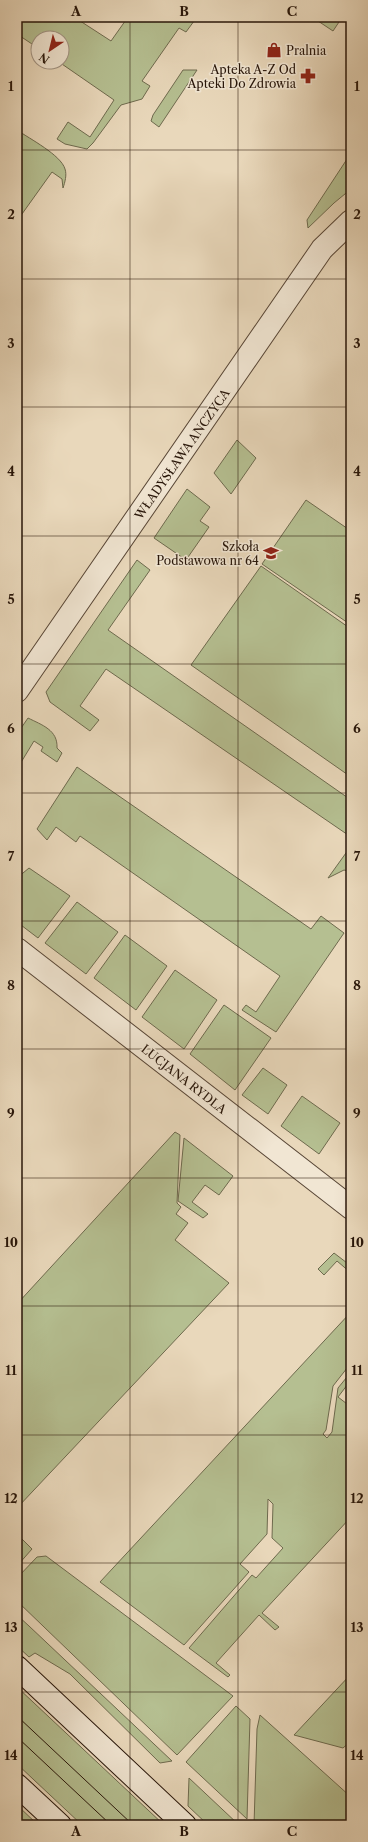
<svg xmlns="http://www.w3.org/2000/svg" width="368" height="1842" viewBox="0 0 368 1842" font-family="'Libre Caslon Text',serif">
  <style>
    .green { fill: #b5bf91; stroke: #6e6a4e }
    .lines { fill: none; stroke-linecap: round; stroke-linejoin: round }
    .minor-casing { stroke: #584636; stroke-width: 24 }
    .secondary-casing { stroke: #28160a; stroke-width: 24 }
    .minor { stroke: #f1e6d3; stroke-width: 22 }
    .secondary { stroke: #f1e6d3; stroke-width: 22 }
    .tram { stroke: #28160a; stroke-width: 1 }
    .grid { fill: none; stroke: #28160a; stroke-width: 1; stroke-opacity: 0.55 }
    .labels { text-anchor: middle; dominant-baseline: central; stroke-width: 3; stroke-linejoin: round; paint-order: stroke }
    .poi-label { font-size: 12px; fill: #28160a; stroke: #f1e6d3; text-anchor: end }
    .street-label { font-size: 12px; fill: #28160a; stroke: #f1e6d3 }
    .neatline { fill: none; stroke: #28160a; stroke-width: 1.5 }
    .grid-label { font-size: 13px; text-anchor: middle; font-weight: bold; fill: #28160a }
  </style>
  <rect width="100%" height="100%" fill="#e9d8bb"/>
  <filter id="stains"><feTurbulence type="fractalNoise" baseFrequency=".005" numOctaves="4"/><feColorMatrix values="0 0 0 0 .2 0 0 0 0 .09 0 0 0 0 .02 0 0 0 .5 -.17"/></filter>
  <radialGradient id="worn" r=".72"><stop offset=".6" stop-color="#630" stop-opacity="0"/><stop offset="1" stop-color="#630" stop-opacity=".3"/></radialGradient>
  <path class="green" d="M17,17H74L111,41L128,17H197L186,32L179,28L142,81L150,86L142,99L121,105L93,143L87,149L65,144L57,139L68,122L90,137L114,100L59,62H62V38H38V48L17,34Z
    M312,17H332L339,22L333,31Z
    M183,70H197L159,127L151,121L153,115Z
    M17,130C30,139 61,155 65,169C67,175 65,182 63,188L62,179L52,172L17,221Z
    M351,153V189L334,203L308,228L307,220Z
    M237,440L256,458L231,494L214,473Z
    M187,489L210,507L200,521L209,527L186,560L154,538Z
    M306,500L351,531V625L262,564Z
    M137,560L150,570L108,630L351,800V837L106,669L80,706L99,720L90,731L50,702L46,692Z
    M261,566L351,629V777L191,665Z
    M28,718C42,725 58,730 57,748L62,753L57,762L41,751L43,747L34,741L17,769V734Z
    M77,767L311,929L321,916L344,933L276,1032L242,1010L246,1005L256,1012L280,976L80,836L76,842L56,827L47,840L37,829Z
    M351,846V872L344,870L328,878Z
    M29,868L70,896L38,938L17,922V878Z
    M77,902L118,932L86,974L45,943Z
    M125,935L167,966L136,1010L94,978Z
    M175,970L217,1000L184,1049L142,1017Z
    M224,1005L271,1038L235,1090L190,1054Z
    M263,1068L287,1085L268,1114L242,1095Z
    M302,1096L340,1123L319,1154L281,1126Z
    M175,1132L180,1135L177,1203L181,1207L176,1214L188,1223L175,1240L229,1283L17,1508V1304Z
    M184,1138L233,1176L219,1195L205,1185L192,1202L208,1214L203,1218L178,1201Z
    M334,1253L351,1266V1273L337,1261L324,1275L318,1269Z
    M351,1312V1363L333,1386L326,1430L323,1434L327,1438L332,1432L338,1388L351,1372V1380L338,1397L351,1407V1517L262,1613L279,1627L275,1630L259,1615L216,1663L230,1675L228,1677L189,1648L252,1575L256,1578L283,1548L272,1538L273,1504L268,1499L267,1534L240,1564L249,1572L184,1645L100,1582Z
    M17,1534L32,1549L17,1566Z
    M46,1556L233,1696L177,1755L17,1601V1578L37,1557Z
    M17,1615L29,1626L172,1761L160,1763L70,1674L35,1653L29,1657L17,1646Z
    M351,1674V1741L343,1748L294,1735Z
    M17,1687L164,1825H82L17,1764Z
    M236,1706L250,1719L247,1819L186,1762Z
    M260,1715L351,1797V1825H254L257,1729Z
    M189,1778L239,1825H208L188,1806Z
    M17,1805L38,1825H19L17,1823Z"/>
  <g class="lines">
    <g class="minor-casing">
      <path id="minor" d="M17,691L322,249L351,221
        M17,949L351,1208"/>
    </g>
    <g class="secondary-casing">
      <path id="secondary" d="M17,1667L185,1825
        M17,1785L60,1825"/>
    </g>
    <use href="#minor" class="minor"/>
    <use href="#secondary" class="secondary"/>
    <path class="tram" d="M17,1716L133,1825
      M17,1737L111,1825"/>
  </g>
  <path class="grid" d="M130,17V1825M238,17V1825M17,150H351M17,279H351M17,407H351M17,536H351M17,664H351M17,793H351M17,921H351M17,1049H351M17,1178H351M17,1306H351M17,1435H351M17,1563H351M17,1692H351"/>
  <defs>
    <g id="shop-bare" transform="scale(1.2)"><path d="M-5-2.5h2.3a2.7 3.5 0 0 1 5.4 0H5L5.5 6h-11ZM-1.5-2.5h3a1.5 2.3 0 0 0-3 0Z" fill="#8f2418" stroke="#f1e6d3" stroke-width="2.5" paint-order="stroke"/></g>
    <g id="pharmacy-bare" transform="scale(1.2)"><path d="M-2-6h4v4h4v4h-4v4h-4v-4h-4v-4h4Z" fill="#8f2418" stroke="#f1e6d3" stroke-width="2.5" paint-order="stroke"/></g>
    <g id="school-bare" transform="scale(1.2)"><path d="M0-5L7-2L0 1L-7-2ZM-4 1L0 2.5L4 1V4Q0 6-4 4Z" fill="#8f2418" stroke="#f1e6d3" stroke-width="2.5" paint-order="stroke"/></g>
  </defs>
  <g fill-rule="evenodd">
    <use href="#shop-bare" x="274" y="50"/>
    <use href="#pharmacy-bare" x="308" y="76"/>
    <use href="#school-bare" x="271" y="553"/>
  </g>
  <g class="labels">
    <g class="poi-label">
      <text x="286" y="50" text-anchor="start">Pralnia</text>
      <text x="296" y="69">Apteka A-Z Od<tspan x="296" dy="14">Apteki Do Zdrowia</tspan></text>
      <text x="259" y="546">Szkoła<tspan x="259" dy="14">Podstawowa nr 64</tspan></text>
    </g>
    <g class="street-label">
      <text transform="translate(182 454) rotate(-55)">WŁADYSŁAWA ANCZYCA</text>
      <text transform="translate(184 1079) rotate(38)">LUCJANA RYDLA</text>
    </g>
  </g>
  <rect width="368" height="1842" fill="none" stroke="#e9d8bb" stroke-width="44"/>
  <g transform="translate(50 50) rotate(215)"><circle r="19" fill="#f1e6d3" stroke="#a19383"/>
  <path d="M0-3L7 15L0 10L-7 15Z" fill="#8f2418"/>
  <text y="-6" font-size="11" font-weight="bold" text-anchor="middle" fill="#28160a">N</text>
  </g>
  <rect x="22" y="22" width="324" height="1798" class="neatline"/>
  <g class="grid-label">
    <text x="76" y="16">A</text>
    <text x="184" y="16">B</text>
    <text x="292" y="16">C</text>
    <text x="11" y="91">1</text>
    <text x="357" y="91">1</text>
    <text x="11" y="219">2</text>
    <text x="357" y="219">2</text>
    <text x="11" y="348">3</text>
    <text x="357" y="348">3</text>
    <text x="11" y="476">4</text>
    <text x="357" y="476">4</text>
    <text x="11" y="604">5</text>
    <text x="357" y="604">5</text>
    <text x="11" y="733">6</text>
    <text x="357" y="733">6</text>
    <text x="11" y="861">7</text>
    <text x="357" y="861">7</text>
    <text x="11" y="990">8</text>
    <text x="357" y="990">8</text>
    <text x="11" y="1118">9</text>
    <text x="357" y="1118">9</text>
    <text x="11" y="1247">10</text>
    <text x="357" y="1247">10</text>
    <text x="11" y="1375">11</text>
    <text x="357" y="1375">11</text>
    <text x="11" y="1503">12</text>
    <text x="357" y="1503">12</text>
    <text x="11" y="1632">13</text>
    <text x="357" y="1632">13</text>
    <text x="11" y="1760">14</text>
    <text x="357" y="1760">14</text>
    <text x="76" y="1836">A</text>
    <text x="184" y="1836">B</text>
    <text x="292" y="1836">C</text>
  </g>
  <rect width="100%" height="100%" filter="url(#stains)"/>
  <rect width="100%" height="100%" fill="url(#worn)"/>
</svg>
